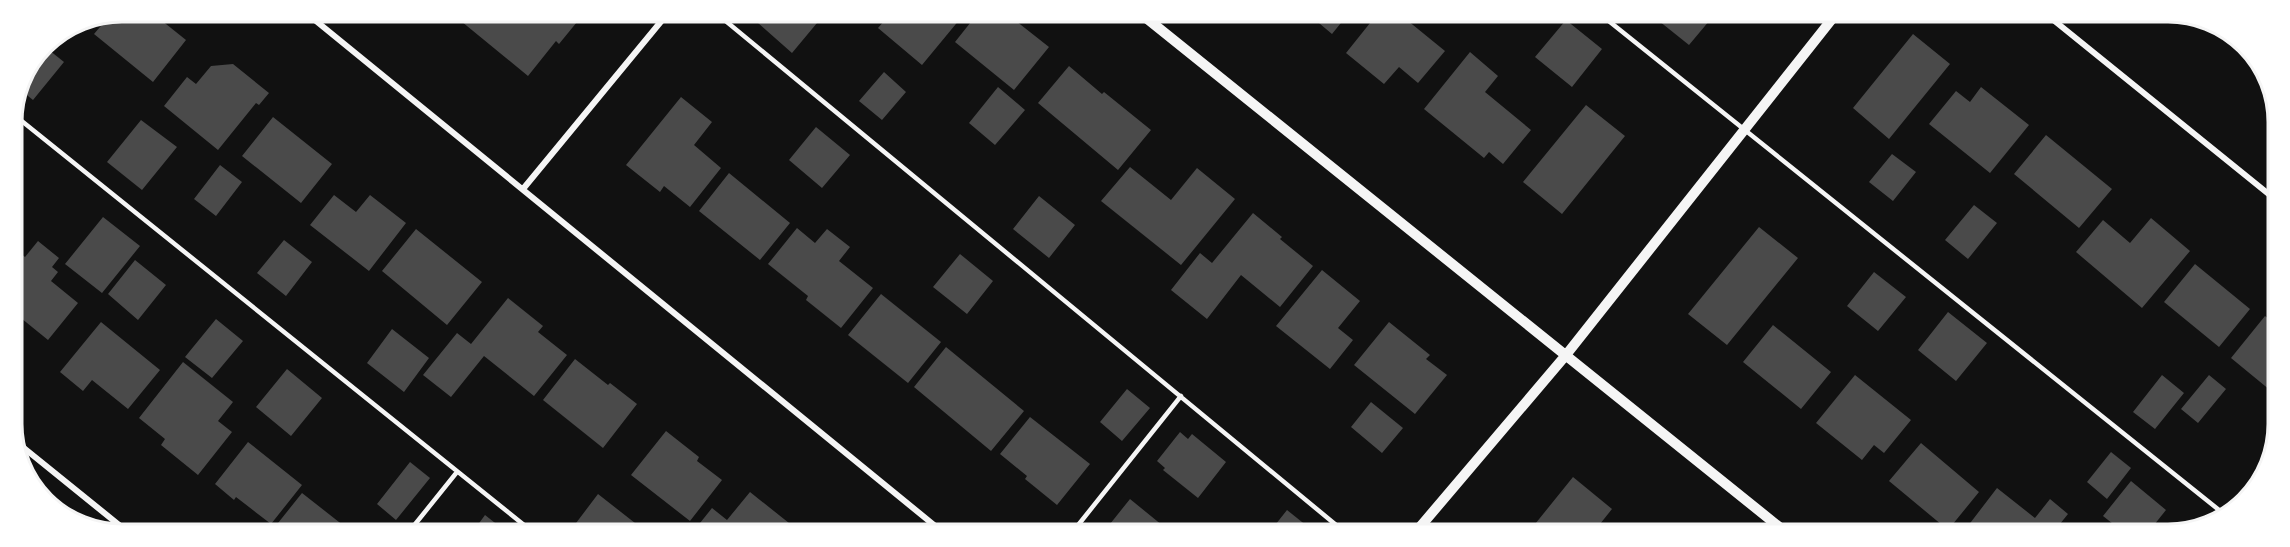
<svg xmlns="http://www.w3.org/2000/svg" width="2290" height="547" viewBox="0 0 2290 547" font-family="'IBM Plex Sans',sans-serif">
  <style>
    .building { fill: #4a4a4a }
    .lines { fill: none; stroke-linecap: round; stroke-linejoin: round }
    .service { stroke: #f5f5f5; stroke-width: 4.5 }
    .minor { stroke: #f5f5f5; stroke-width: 6 }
    .tertiary { stroke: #f5f5f5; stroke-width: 10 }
    .rim { fill: none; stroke: #f5f5f5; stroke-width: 3 }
  </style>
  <rect width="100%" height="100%" fill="#111"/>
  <path class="building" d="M123,12H145L159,23L161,20L186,40L153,82L94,34L111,14Z
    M460,12H566L577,22L559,44L556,41L528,76L456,17Z
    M751,13H805L817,23L792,53L749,15Z
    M891,13H965L922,65L878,28Z
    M978,13H1006L1049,47L1014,90L955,42Z
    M1307,13H1349L1332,34Z
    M1378,13H1404L1402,16L1445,51L1418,83L1399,67L1384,84L1346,53Z
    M1665,14H1715L1689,45L1659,21Z
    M1566,20L1602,49L1572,87L1535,57Z
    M1913,34L1950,64L1889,139L1853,108Z
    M44,46L64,62L33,100L23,92Z
    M1470,52L1498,76L1485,92L1531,130L1503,164L1489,152L1484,158L1424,109Z
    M233,64L269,93L259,105L256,103L218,150L164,106L187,77L196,84L211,66Z
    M1069,66L1102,94L1104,92L1151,130L1118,170L1038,103Z
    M884,72L906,92L882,120L859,101Z
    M998,87L1025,110L995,145L969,123Z
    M1981,87L2029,125L1990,173L1929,124L1956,91L1970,102Z
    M681,97L712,122L694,145L721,168L690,207L664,186L660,192L626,165Z
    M1586,105L1625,136L1562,214L1523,182Z
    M273,117L332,164L301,203L242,156Z
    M141,120L177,147L142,190L107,162Z
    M816,127L850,155L822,188L789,160Z
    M2046,135L2112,189L2079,228L2014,174Z
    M1892,154L1916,172L1893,201L1869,182Z
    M220,165L242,182L216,216L194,199Z
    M1130,167L1171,200L1197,168L1235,199L1181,265L1101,201Z
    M729,173L790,223L760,260L699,211Z
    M334,195L356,212L370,195L406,223L369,271L310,225Z
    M1039,196L1075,225L1049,258L1013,229Z
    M1974,205L1997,223L1968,259L1945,240Z
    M1253,213L1282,237L1280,239L1313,266L1280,307L1241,275L1207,319L1171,290L1200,253L1212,263Z
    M103,217L140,246L102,293L65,264Z
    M2151,218L2190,251L2142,308L2076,252L2103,220L2130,243Z
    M1759,227L1798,258L1727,345L1688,314Z
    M797,228L815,243L827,229L850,247L839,261L873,288L841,328L806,300L808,296L768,264Z
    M416,229L482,282L447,325L382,271Z
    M284,240L312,262L286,296L257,273Z
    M38,241L59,258L52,267L58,272L51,281L78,303L48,340L16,314L13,317V262L20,253L25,257Z
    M960,254L993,281L967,314L933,287Z
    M135,260L166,285L138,320L108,294Z
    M2195,264L2250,309L2219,347L2164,302Z
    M1322,270L1360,301L1338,328L1353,340L1330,369L1276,326Z
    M1874,272L1906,297L1878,331L1847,306Z
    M881,294L941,342L908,383L848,335Z
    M508,298L543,326L538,332L567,355L534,396L484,356L451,397L423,375L457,333L471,344Z
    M1948,312L1987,343L1956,381L1918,350Z
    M2265,316L2276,325V395L2231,358Z
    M216,319L243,341L212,378L185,357Z
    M101,322L160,370L128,409L92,380L83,391L60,372Z
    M1389,322L1430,355L1426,359L1447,375L1415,414L1354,365Z
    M1773,325L1831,372L1801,409L1743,362Z
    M392,329L429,358L404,392L367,363Z
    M946,347L1024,411L991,451L914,387Z
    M575,359L608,385L610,383L637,404L603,448L543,400Z
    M183,362L233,402L218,421L232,432L198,475L161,445L165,439L139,418Z
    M287,369L322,398L291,436L256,407Z
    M1855,375L1911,420L1884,453L1874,445L1862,460L1816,423Z
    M2162,375L2184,393L2155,429L2133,412Z
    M2209,375L2226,389L2198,423L2181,409Z
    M1127,389L1150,408L1122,441L1100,422Z
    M1371,402L1403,428L1382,453L1351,427Z
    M1030,417L1090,464L1057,505L1025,479L1027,476L1000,454Z
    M666,431L699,457L697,461L722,480L690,521L631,475Z
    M1180,432L1188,439L1192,434L1226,462L1198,498L1163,470L1165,468L1157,461Z
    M248,442L302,485L271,524L236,497L234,500L215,484Z
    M1921,443L1979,492L1948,530L1889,481Z
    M2111,452L2131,468L2107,499L2087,482Z
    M410,462L430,478L396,520L377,504Z
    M1573,477L1612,509L1592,534H1527Z
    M2131,481L2166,510L2146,535H2127L2103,516Z
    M1997,488L2035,518L2050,499L2068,514L2051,535H1961Z
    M750,492L789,523L781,533H692L712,508L727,520Z
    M302,493L353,533H270Z
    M598,494L635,523L627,533H574L570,531Z
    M1130,499L1173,534H1102Z
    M1287,510L1312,530L1309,534H1268Z
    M485,515L504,530L502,533H486L477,526Z"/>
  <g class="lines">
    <path class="service" d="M716,13L1347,534
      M1600,14L2224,514
      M13,114L534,533
      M408,533L457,472
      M1071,534L1181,396"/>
    <path class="minor" d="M305,12L945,534
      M2046,14L2276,200
      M523,189L668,13
      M14,440L129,533"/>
    <path class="tertiary" d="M1140,13L1788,534
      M1414,534L1566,355L1836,14"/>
  </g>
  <path d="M0 0H2290V547H0ZM122 22H2168A100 100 0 0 1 2268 122V424A100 100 0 0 1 2168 524H122A100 100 0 0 1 22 424V122A100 100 0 0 1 122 22Z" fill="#fff" fill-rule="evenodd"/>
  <path class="rim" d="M122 22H2168A100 100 0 0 1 2268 122V424A100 100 0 0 1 2168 524H122A100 100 0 0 1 22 424V122A100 100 0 0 1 122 22Z"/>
</svg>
